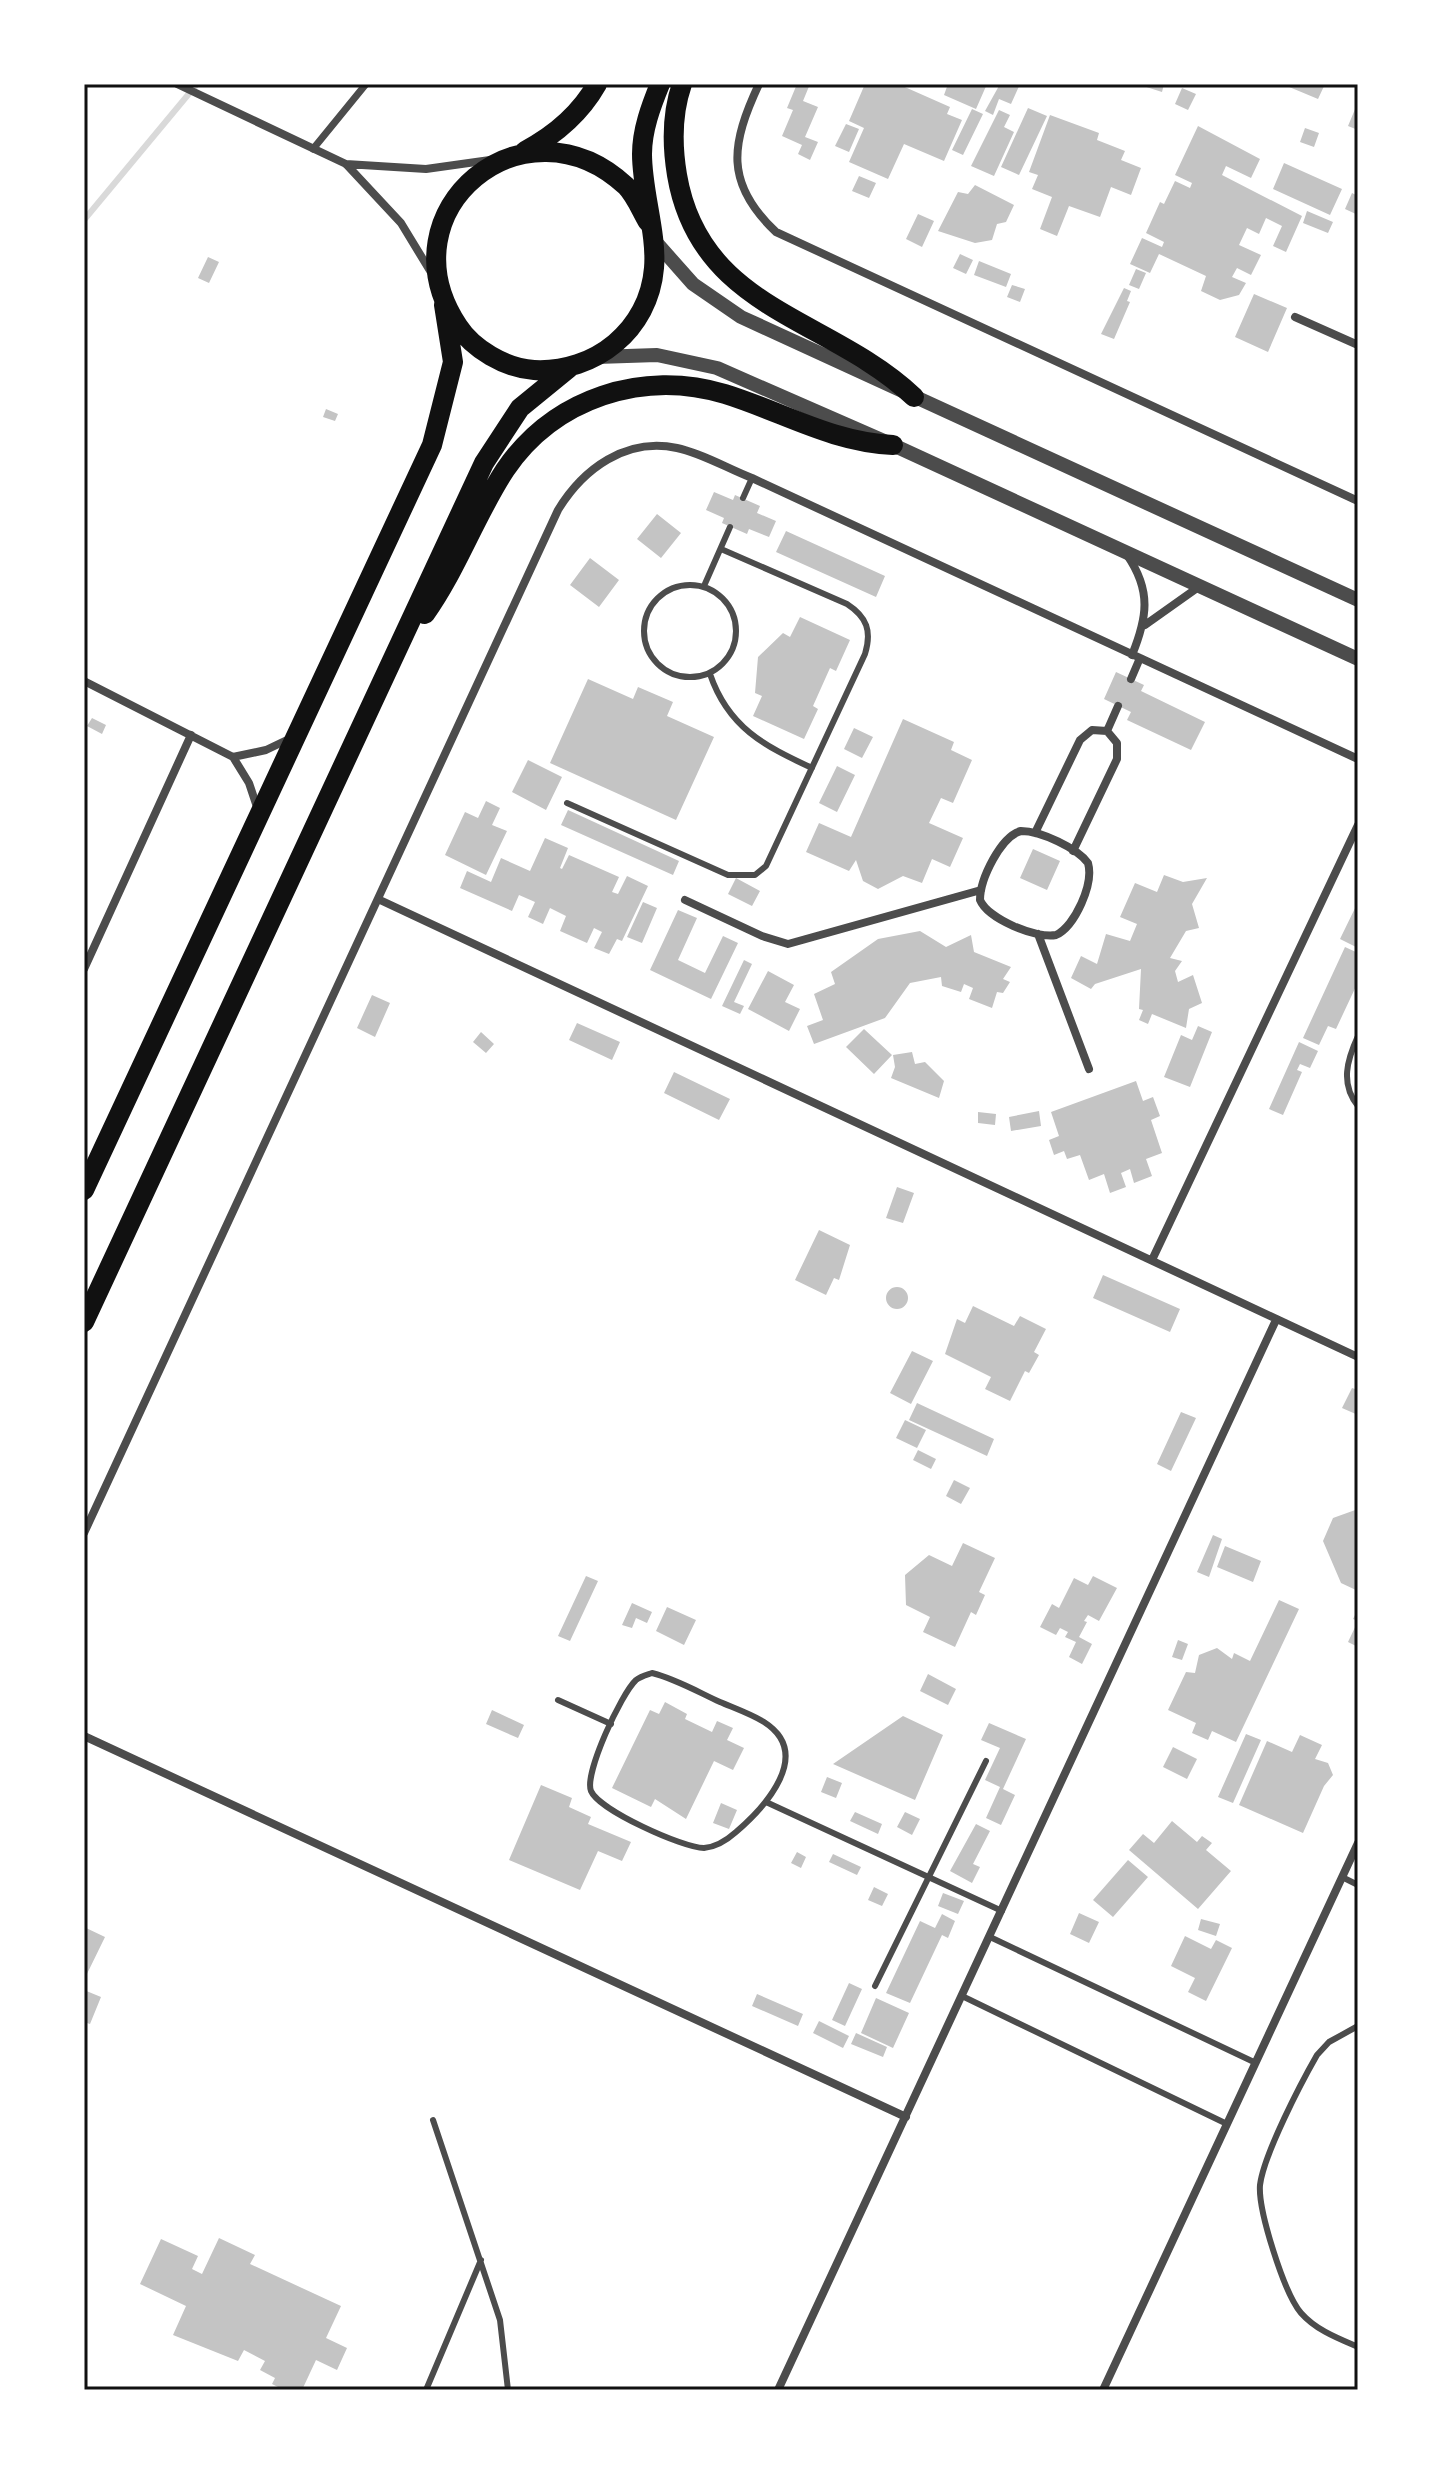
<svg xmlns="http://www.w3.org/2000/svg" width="1442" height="2474" viewBox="0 0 1442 2474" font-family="Barlow,sans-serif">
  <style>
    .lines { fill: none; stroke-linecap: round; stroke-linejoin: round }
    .stream { stroke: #d9d9d9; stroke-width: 6 }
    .building { fill: #c4c4c4 }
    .service { stroke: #4c4c4c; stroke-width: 6 }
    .pedestrian { stroke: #4c4c4c; stroke-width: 7 }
    .minor { stroke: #4c4c4c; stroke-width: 8 }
    .tertiary { stroke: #4c4c4c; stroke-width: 14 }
    .primary { stroke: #111; stroke-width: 20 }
    .neatline { fill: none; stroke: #111; stroke-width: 3 }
  </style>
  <rect width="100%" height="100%" fill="#fff"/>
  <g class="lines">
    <path class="stream" d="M84,220L197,84"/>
  </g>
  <path class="building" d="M797,84H810L803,101L818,107L805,137L818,142L810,160L798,154L802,145L782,136L793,110L787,108Z
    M865,84H898L950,107L947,114L962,120L944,161L904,144L888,179L849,162L864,128L849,121Z
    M948,84H987L976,109L944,95Z
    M1000,84H1020L1011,104L999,99L993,115L985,111Z
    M1137,84H1164L1162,92Z
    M1282,84H1325L1318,99Z
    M1182,88L1196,94L1188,110L1175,104Z
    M1358,102V130L1348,126Z
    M1028,108L1047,116L1019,175L1001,167Z
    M972,109L983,114L963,155L952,150Z
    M999,110L1010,115L1004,127L1014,132L994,176L971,166Z
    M1050,115L1099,133L1097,140L1125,151L1121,160L1141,168L1131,195L1111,187L1100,217L1069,206L1057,236L1040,229L1052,197L1032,189L1038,175L1029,172Z
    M846,124L859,129L849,152L835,146Z
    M1198,126L1260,159L1251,178L1226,166L1222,175L1302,216L1286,252L1273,246L1282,226L1266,218L1259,234L1247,228L1239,245L1261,255L1251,275L1237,268L1232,277L1246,283L1239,295L1220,300L1201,291L1206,276L1159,254L1150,273L1130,264L1142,238L1162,247L1164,242L1146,233L1160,202L1164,204L1175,181L1190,188L1192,183L1175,175Z
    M1305,128L1319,133L1314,147L1300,142Z
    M1284,163L1342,189L1330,215L1273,189Z
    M859,176L876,183L869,198L852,191Z
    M975,185L1014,205L1006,222L997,224L992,240L975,243L938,231L958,192L968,194Z
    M1352,193L1358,196V215L1345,209Z
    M1307,211L1333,222L1328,233L1303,223Z
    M918,214L934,221L922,247L906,239Z
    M960,254L973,260L966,274L953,268Z
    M208,257L219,262L209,283L198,278Z
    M979,261L1011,274L1006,287L974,275Z
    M1136,269L1146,273L1139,289L1129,285Z
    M1012,285L1025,289L1020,302L1007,297Z
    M1124,288L1131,291L1127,301L1130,302L1114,339L1101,334Z
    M1254,294L1287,308L1268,352L1235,337Z
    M326,409L338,414L335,421L323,417Z
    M714,492L733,500L735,495L760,506L757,513L776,521L769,537L749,529L747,534L722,523L724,518L706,510Z
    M657,514L681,533L661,558L637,539Z
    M786,531L885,576L876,597L776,552Z
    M590,558L619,580L599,607L570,585Z
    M800,617L850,640L836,671L830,668L813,706L818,709L804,739L753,716L762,696L755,693L758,657L783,633L790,637Z
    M1116,672L1144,685L1141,691L1205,722L1191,750L1127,720L1131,712L1104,699Z
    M588,679L633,699L638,687L673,702L667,716L714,737L676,820L550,763Z
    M92,718L106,725L102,734L87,726Z
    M903,719L954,742L951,750L972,760L953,803L941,798L929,823L963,838L950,867L932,859L922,883L903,876L878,889L863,881L856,860L849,871L806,852L819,823L851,837Z
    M854,728L873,737L862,758L844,749Z
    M528,760L562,777L546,810L512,792Z
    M837,766L855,775L837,812L819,803Z
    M486,801L500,808L492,825L507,831L486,875L445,855L465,812L478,818Z
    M568,810L679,861L673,875L561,825Z
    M545,838L568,848L560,868L562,869L569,855L619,877L612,892L618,894L627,876L648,886L622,941L617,939L609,954L594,948L602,932L594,928L587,943L560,931L566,916L550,908L543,924L528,917L535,902L519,895L512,911L460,888L467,871L491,882L501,858L530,871Z
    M1033,849L1060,861L1047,890L1020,878Z
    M1164,875L1183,882L1207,878L1192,904L1199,928L1186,931L1170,958L1182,961L1175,971L1178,982L1193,975L1202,1003L1189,1009L1186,1028L1152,1014L1148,1024L1139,1020L1143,1010L1139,1009L1141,969L1095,984L1091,989L1071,978L1081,956L1097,964L1106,934L1130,941L1137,924L1120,917L1135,883L1157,892Z
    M736,878L760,891L752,906L728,894Z
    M643,902L657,908L642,943L627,937Z
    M1358,902V948L1340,939Z
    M678,910L697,918L678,960L705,973L723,936L738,943L711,999L650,970Z
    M920,931L946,947L971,935L974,952L1011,967L1003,979L1010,982L1003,993L997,992L992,1008L969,999L973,988L964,984L961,992L942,986L941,977L910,983L885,1018L814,1044L807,1026L823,1020L814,994L835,984L831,972L878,939Z
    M1345,947L1358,953V982L1336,1029L1328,1026L1319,1045L1303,1038Z
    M744,960L752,964L734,1002L744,1006L740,1014L722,1006Z
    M768,971L794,985L785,1002L800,1009L789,1031L748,1009Z
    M372,995L390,1003L375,1037L357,1028Z
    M577,1023L620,1042L612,1060L569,1040Z
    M1198,1026L1212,1032L1190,1087L1164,1077L1181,1035L1192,1040Z
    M864,1029L892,1055L874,1074L846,1047Z
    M481,1032L494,1044L486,1053L473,1042Z
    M1299,1042L1318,1051L1310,1068L1300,1064L1297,1070L1302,1072L1283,1115L1269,1109Z
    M912,1052L915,1064L925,1062L944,1081L939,1098L891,1078L895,1067L893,1055Z
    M674,1072L730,1099L719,1120L664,1093Z
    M1136,1081L1143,1101L1153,1097L1160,1116L1151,1120L1162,1153L1146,1159L1152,1176L1134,1183L1130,1169L1121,1173L1126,1187L1110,1193L1104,1174L1089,1180L1080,1155L1067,1159L1064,1151L1054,1155L1049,1140L1059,1136L1051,1112Z
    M1039,1111L1041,1126L1011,1131L1009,1117Z
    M978,1112L996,1114L995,1125L978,1123Z
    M897,1187L914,1193L903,1223L886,1218Z
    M819,1230L850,1245L839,1280L834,1278L826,1295L795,1280Z
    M1103,1275L1180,1309L1170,1332L1093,1298Z
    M886 1298a11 11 0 1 1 22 0a11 11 0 1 1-22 0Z
    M973,1306L1014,1326L1020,1316L1046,1329L1034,1352L1039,1355L1029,1373L1025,1371L1010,1401L985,1389L991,1377L945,1354L957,1319L965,1323Z
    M912,1351L933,1361L911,1404L890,1393Z
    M1352,1388L1358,1390V1415L1342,1408Z
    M917,1403L994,1439L987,1456L909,1420Z
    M1181,1412L1196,1418L1171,1471L1157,1464Z
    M905,1420L926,1430L917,1448L896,1438Z
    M918,1450L936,1459L931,1469L913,1460Z
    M954,1480L970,1488L961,1504L946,1496Z
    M1358,1509V1591L1341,1583L1323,1541L1333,1518Z
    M1213,1535L1222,1539L1209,1577L1197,1572Z
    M963,1543L995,1558L979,1592L985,1595L976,1615L971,1612L955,1647L923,1632L930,1617L906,1605L905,1575L929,1555L952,1566Z
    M1225,1546L1261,1561L1253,1582L1217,1567Z
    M586,1576L598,1581L570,1641L558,1636Z
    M1093,1576L1117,1588L1099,1621L1088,1615L1084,1621L1087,1622L1079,1637L1092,1644L1082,1664L1069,1657L1076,1642L1065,1637L1068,1632L1060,1628L1056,1635L1040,1627L1052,1604L1059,1608L1074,1578L1088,1585Z
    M1279,1600L1299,1609L1236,1742L1212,1731L1208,1740L1192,1733L1196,1723L1168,1710L1186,1672L1195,1673L1199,1655L1217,1648L1232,1659L1234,1653L1250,1661Z
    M632,1603L652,1612L647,1623L636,1618L632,1628L622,1625Z
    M667,1607L696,1620L684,1645L656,1631Z
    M1358,1609V1647L1348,1642L1358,1621L1353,1619Z
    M1178,1640L1188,1644L1182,1660L1172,1657Z
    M928,1674L956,1689L948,1705L920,1691Z
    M665,1702L687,1714L685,1719L712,1732L717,1721L733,1728L727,1740L744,1748L733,1770L714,1761L686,1819L655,1799L651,1807L612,1788L650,1710L659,1714Z
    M492,1710L524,1725L518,1738L486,1724Z
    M903,1716L943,1735L915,1800L833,1764Z
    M989,1723L1026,1739L1003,1789L1015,1795L1001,1825L986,1818L1000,1787L985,1780L1000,1748L981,1740Z
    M1246,1734L1261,1740L1233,1803L1218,1797Z
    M1300,1735L1322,1745L1315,1759L1328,1763L1333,1775L1324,1786L1303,1833L1239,1805L1267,1741L1292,1752Z
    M1173,1747L1197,1759L1187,1779L1163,1767Z
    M827,1777L842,1783L836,1798L821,1792Z
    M541,1785L572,1798L569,1807L591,1817L588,1824L631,1842L622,1861L598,1851L580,1890L509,1860Z
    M721,1803L737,1810L729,1829L713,1823Z
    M855,1812L882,1824L878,1834L850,1821Z
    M905,1812L920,1819L912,1835L897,1827Z
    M1172,1821L1197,1842L1202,1836L1212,1843L1206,1850L1231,1871L1198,1909L1129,1850L1143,1834L1154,1843Z
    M976,1824L990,1831L973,1864L980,1867L972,1883L950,1871Z
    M797,1852L806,1857L801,1868L791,1863Z
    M833,1854L861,1867L857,1875L829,1862Z
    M1128,1860L1148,1877L1113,1917L1093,1900Z
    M874,1887L888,1894L882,1906L868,1900Z
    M943,1893L964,1901L958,1914L938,1906Z
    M1079,1913L1099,1922L1089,1943L1070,1934Z
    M942,1914L955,1921L948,1938L942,1935L910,2003L886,1993L920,1921L935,1928Z
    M1201,1919L1220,1924L1216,1936L1198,1930Z
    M84,1927L105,1937L84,1980Z
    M1185,1936L1211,1949L1216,1940L1232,1948L1206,2001L1188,1992L1195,1978L1171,1966Z
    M849,1983L862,1989L845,2026L832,2020Z
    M84,1990L101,1997L90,2024L84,2022Z
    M757,1994L803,2014L798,2026L752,2006Z
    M876,1998L909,2013L893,2048L861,2033Z
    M819,2021L849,2036L843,2048L813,2033Z
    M856,2033L887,2047L883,2057L851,2044Z
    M219,2238L255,2255L250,2264L341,2306L326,2338L347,2348L337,2370L316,2360L302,2390H284L272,2384L275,2378L260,2370L265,2361L244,2350L238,2361L173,2335L186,2306L140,2284L161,2239L198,2256L192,2269L202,2274Z"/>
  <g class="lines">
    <path class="service" d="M743,498L752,478
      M644 631a46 46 0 1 1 92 0a46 46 0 1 1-92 0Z
      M704,586L730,527
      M710,674C728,727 764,746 812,768
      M567,803L728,875H755L766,866L865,654C872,631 867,617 847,604L721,549
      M1358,1036C1347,1060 1340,1084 1358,1106
      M652,1673C676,1679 698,1692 720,1702C734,1708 751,1714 764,1722C814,1754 765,1807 736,1832C727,1840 717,1847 704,1848C683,1848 599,1810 591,1791C584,1774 621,1694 636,1680C641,1676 646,1675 652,1673Z
      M558,1700L611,1724
      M766,1802L1002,1911
      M1342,1877L1358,1885
      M990,1937L1256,2063
      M875,1986L986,1761
      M962,1996L1227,2124
      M1358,2026L1329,2042L1317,2055C1301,2083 1264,2154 1260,2185C1258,2210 1284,2293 1301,2313C1316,2330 1337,2338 1358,2347
      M433,2120L500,2320L508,2390
      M426,2390L481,2260"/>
    <path class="pedestrian" d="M313,149L366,84"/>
    <path class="minor" d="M177,84L346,164L401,223L432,274
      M759,84C731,144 724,183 776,232L1358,501
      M346,164L426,169L490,160
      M1295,317L1358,345
      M1127,555C1152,591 1147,618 1132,655
      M1145,625L1200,586
      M1131,679L1140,658
      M84,681L233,757L249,783L257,807
      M1107,731L1118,706
      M233,757L266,750L289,739
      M1021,831C1041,831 1077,848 1088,863C1094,884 1075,926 1056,935C1036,939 988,919 980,900C980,879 1001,836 1021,831Z
      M1035,833L1080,740L1092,730L1107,731L1117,743V759L1073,851
      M380,900L1358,1357
      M685,900L762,936L788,944L981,890
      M1038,934L1089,1069
      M84,969L191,735
      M1152,1260L1358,825
      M84,1533L558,510C583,469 626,437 677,448C702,453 728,469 752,478L1358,759
      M84,1736L906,2117
      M778,2390L1276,1320
      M1103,2390L1358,1843"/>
    <path class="tertiary" d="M654,240L693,284L741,317L1358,600
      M597,357L657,355L717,368L893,445L1358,659"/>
    <path class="primary" d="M682,84C672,113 672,145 677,175C700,311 830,317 914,397
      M525,151C555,135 580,114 597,84
      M648,222C641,210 635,195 626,186C525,92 381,210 458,326C473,349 505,368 534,370C595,373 649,330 654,268C657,233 642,192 642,154C642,130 651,106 660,84
      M425,614C457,569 475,516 505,470C554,398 643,369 725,394C783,412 831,442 893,445
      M84,1190L432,445L453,362L444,305
      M84,1322L484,463L520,408L569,368"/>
  </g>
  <rect width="1442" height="2474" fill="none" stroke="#ffffff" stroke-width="172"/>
  <rect x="86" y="86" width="1270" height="2302" class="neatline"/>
</svg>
